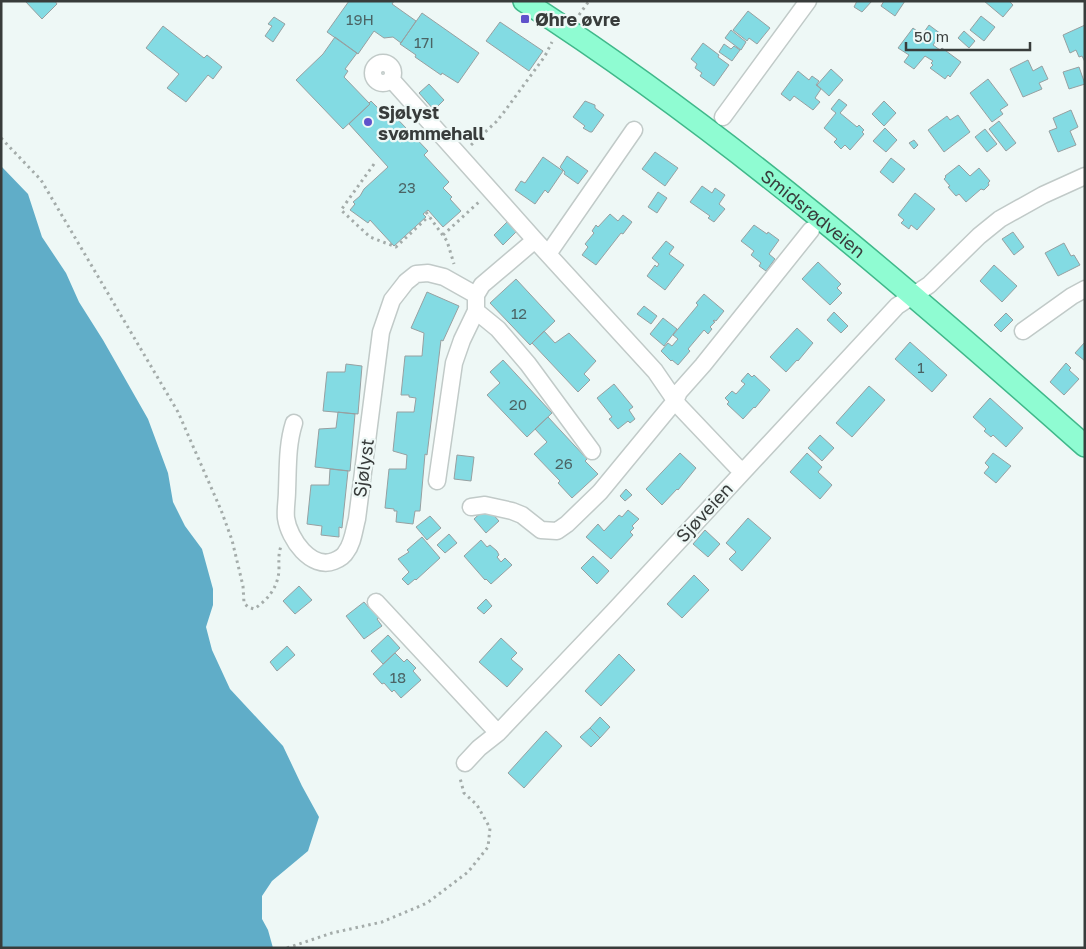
<svg xmlns="http://www.w3.org/2000/svg" width="1086" height="949" viewBox="0 0 1086 949" font-family="'Golos Text',sans-serif">
  <style>
    .water { fill: #60adc8 }
    .building { fill: #83dbe3; stroke: #97a0a1 }
    .lines { fill: none; stroke-linecap: round; stroke-linejoin: round }
    .minor-casing { stroke: #c1cac8; stroke-width: 19 }
    .major-casing { stroke: #40b88a; stroke-width: 24 }
    .path { stroke: #a4acaa; stroke-width: 3; stroke-dasharray: 2.5 4; stroke-linecap: butt }
    .minor { stroke: #fff; stroke-width: 16 }
    .major { stroke: #8ffcd2; stroke-width: 21 }
    .poi-dot { fill: #5f52cb; stroke: #eef8f6; stroke-width: 2 }
    .labels { text-anchor: middle; dominant-baseline: central; stroke-width: 4.5; stroke-linejoin: round; paint-order: stroke }
    .number-label { font-size: 15px; fill: #4b6465 }
    .poi-label { font-size: 18px; font-weight: bold; fill: #383c3b; stroke: #eef8f6; text-anchor: start }
    .street-label { font-size: 18px; fill: #383c3b; stroke: #eef8f6 }
  </style>
  <rect width="100%" height="100%" fill="#eef8f6"/>
  <path class="water" d="M1,166L28,194L42,237L66,273L79,302L103,340L148,419L168,473L173,502L185,526L202,549L213,589V605L206,627L212,650L230,689L283,746L302,786L319,817L308,851L272,881L262,896V919L268,930L273,948H1Z"/>
  <path class="building" d="M25,1H55L57,4L42,19Z
    M349,1H394L392,4L416,21L401,43L393,37L384,38L374,31L358,54L327,32Z
    M857,1H872L862,12L854,7Z
    M884,1H905L895,16L881,6Z
    M984,1H1009L1013,5L1003,17Z
    M748,11L770,28L757,44L749,38L747,41L733,30Z
    M422,13L479,53L458,83L442,73L441,75L415,57L416,55L400,44Z
    M981,16L995,27L984,41L970,30Z
    M274,17L285,24L273,42L265,36L272,26L268,24Z
    M500,22L543,51L529,71L486,41Z
    M929,25L941,34L933,45L940,50L942,48L961,62L950,77L948,75L945,79L930,68L933,65L931,63L933,61L925,56L914,69L904,62L909,55L898,48L913,28L922,35Z
    M1085,25V62L1082,56L1079,57L1076,50L1070,53L1063,35Z
    M163,26L204,58L207,55L222,67L213,79L208,75L186,102L167,88L179,74L146,48Z
    M731,30L746,42L741,50L725,38Z
    M964,31L975,41L969,48L958,38Z
    M335,37L357,53L345,69L348,71L344,77L370,104L343,129L296,80L323,54Z
    M703,43L719,55L718,57L729,65L714,86L700,76L702,73L695,68L697,64L691,59Z
    M724,44L731,49L734,46L740,50L732,61L719,52Z
    M1028,60L1033,71L1042,66L1048,79L1039,83L1042,89L1023,97L1010,69Z
    M1079,67L1085,84L1069,89L1063,72Z
    M831,69L843,80L829,96L817,85Z
    M798,71L809,80L812,76L819,81L816,85L821,89L815,98L820,102L813,110L794,96L790,101L781,94Z
    M988,79L1008,105L1000,110L1003,114L992,122L970,93Z
    M429,84L444,100L434,110L419,93Z
    M839,99L847,105L840,113L857,127L859,125L864,130L862,132L864,134L850,150L845,145L841,149L834,142L837,139L824,128L836,113L831,109Z
    M371,101L379,109L384,105L428,151L424,155L449,182L443,188L452,197L450,199L461,211L443,227L428,210L423,214L426,217L394,246L370,220L368,223L350,210L355,204L353,202L360,196L364,189L388,167L349,124L370,104L369,103Z
    M585,101L595,105V108L604,115L592,132H590L583,128L585,126L573,117Z
    M884,101L896,113L884,126L872,114Z
    M1071,110L1078,127L1070,131L1076,145L1058,152L1049,131L1057,128L1053,118Z
    M958,115L970,132L944,152L928,130L947,116L950,120Z
    M999,121L1016,143L1006,151L989,129Z
    M885,128L897,140L886,152L873,141Z
    M985,129L997,144L987,152L975,137Z
    M914,140L918,145L914,149L909,143Z
    M655,152L678,168L665,186L642,169Z
    M567,156L588,171L578,184L564,174L565,172L560,167Z
    M543,157L563,171L548,193L545,190L535,204L515,190L521,181L525,183Z
    M891,158L905,169L893,183L880,172Z
    M959,165L970,176L979,168L990,181L988,183L989,185L984,190L981,189L966,202L959,194L956,196L948,187L950,186L944,179L946,177L945,176Z
    M702,186L712,193L715,188L725,195L719,204L725,209L714,222L708,218L710,216L690,202Z
    M658,192L667,198L657,213L648,207Z
    M915,193L935,209L917,230L911,225L909,229L901,223L904,220L898,215Z
    M610,214L618,221L623,215L632,222L623,234L621,233L596,265L582,255L588,247L585,244L594,233L592,231L596,225L598,227Z
    M507,222L516,232L503,245L494,235Z
    M754,225L767,234L768,232L779,240L769,254L775,259L766,271L759,266L761,263L751,255L754,251L741,241Z
    M1013,232L1024,247L1014,255L1002,239Z
    M666,241L674,247L669,254L684,265L665,290L647,276L655,265L657,267L659,264L652,258Z
    M1064,243L1071,256L1074,255L1080,265L1058,276L1045,253Z
    M818,262L841,284L837,288L842,293L830,305L802,279Z
    M994,265L1017,286L1002,302L980,281Z
    M516,279L555,321L530,345L490,303Z
    M427,292L459,306L443,341L441,340L427,455L425,454L420,511H415L413,524L396,522L397,511H394V509L385,508L389,469H406L407,455L393,451L397,412H414L416,398L409,397V395H401L405,356H422L424,333L411,328Z
    M704,294L724,311L716,321L714,320L713,321L715,322L710,327L712,329L708,334L704,330L688,349L690,351L678,365L672,360L671,361L661,351L668,343L672,346L678,339L673,335L698,305L696,303Z
    M644,306L657,316L651,324L637,314Z
    M834,312L848,326L841,333L827,320Z
    M1006,313L1013,320L1001,332L994,325Z
    M663,318L677,329L664,346L650,334Z
    M797,328L813,343L798,361L797,360L786,372L770,357Z
    M544,331L555,343L569,333L596,361L584,374L590,380L578,392L532,343Z
    M910,342L947,375L932,392L895,359Z
    M1085,342V361L1075,353Z
    M503,360L552,413L527,437L487,395L500,383L490,372Z
    M1066,363L1071,368L1069,370L1079,379L1064,395L1050,382Z
    M346,364L362,366L358,414L323,411L327,372H345Z
    M748,373L752,377L754,375L770,390L755,408L754,407L743,419L727,404L729,402L725,398L732,391L736,394L745,384L741,381Z
    M614,384L633,407L629,410L635,419L630,423L628,421L618,429L609,419L612,417L597,398Z
    M869,386L885,400L852,437L836,423Z
    M990,398L1023,428L1006,447L993,435L991,437L984,431L986,429L973,417Z
    M338,412L355,414L350,471L315,467L319,429L336,428Z
    M548,417L587,459L585,461L598,474L572,498L558,483L560,481L534,454L547,442L535,429Z
    M820,435L834,448L822,461L808,448Z
    M680,453L696,468L678,490L677,489L662,505L646,489Z
    M807,453L822,467L818,472L832,485L820,499L790,472Z
    M993,453L1011,466L996,483L984,473L989,467L985,463Z
    M457,455L474,457L471,481L454,479Z
    M330,469L348,471L342,528L339,527V537L321,535L322,526L307,524L311,485H329Z
    M626,489L632,495L625,501L620,496Z
    M485,509L490,511L499,521L486,533L474,519Z
    M628,510L639,519L632,526L634,528L630,532L633,535L611,559L586,537L598,524L604,531L619,515L622,517Z
    M430,516L441,528L427,540L416,527Z
    M748,518L771,538L742,571L729,559L736,552L726,543Z
    M705,530L720,544L708,557L693,544Z
    M449,534L457,543L445,553L437,545Z
    M422,537L440,558L416,580L415,579L408,585L402,579L409,572L398,559L409,552L407,550Z
    M481,540L487,547L490,545L497,551L499,555L497,557L501,562L505,558L512,565L491,584L486,579L485,580L464,556Z
    M593,556L609,571L597,584L581,568Z
    M694,575L709,590L682,618L667,604Z
    M299,586L312,600L295,614L283,601Z
    M486,599L492,606L484,614L477,608Z
    M364,602L370,609L373,607L380,617L377,619L382,626L364,639L346,616Z
    M388,635L400,648L383,664L371,651Z
    M501,638L517,653L511,659L523,669L507,687L479,662Z
    M287,646L295,655L277,671L270,662Z
    M395,653L404,662L407,659L416,668L413,671L421,680L401,698L394,690L392,692L384,683L382,684L373,674Z
    M619,654L635,670L601,706L585,691Z
    M600,717L610,727L600,738L590,728Z
    M590,728L600,738L591,747L580,737Z
    M546,731L562,746L524,788L508,773Z"/>
  <g class="lines">
    <g class="minor-casing">
      <path id="minor" d="M373 73a10 10 0 1 1 20 0a10 10 0 1 1-20 0Z
        M391,79L535,240L655,371L679,406L736,466L743,471
        M723,117L808,1
        M548,254L634,130
        M476,311L498,329L528,364L592,451
        M1023,331L1072,296L1085,289
        M294,423C287,445 288,468 287,491C287,500 285,510 286,518C289,539 311,570 334,561C339,559 344,556 346,552C353,543 354,530 357,519L381,332L392,300L406,282L416,274L428,273L444,277L476,295L482,285L535,240
        M437,481L454,363L462,340L476,311V295
        M471,507L485,505L512,511L522,515L541,530L557,531L567,524L600,492L675,401L679,392L703,365L811,230
        M376,602L498,733
        M465,763L479,748L498,733L613,612L897,306L929,285L979,236L1000,219L1043,195L1085,176"/>
    </g>
    <g class="major-casing">
      <g id="major">
        <path id="s1" d="M524,1C726,131 906,287 1085,446"/>
      </g>
    </g>
    <path class="path" d="M579,15L589,1
      M1,138L41,180L178,412L221,510L232,540L243,586L244,603L248,607L254,609C268,600 278,587 279,570C279,561 278,555 281,546
      M471,145L496,122L504,112L545,56L552,42
      M374,164L341,210L370,237L396,247L429,216
      M426,212L447,241L454,264
      M443,235L480,201
      M287,948L332,933L382,922L427,903L468,872L488,847L490,828L477,805L464,793L460,778"/>
    <use href="#minor" class="minor"/>
    <use href="#major" class="major"/>
  </g>
  <g class="poi-dot">
    <rect x="520" y="14" width="10" height="10" rx="2.5"/>
    <circle cx="368" cy="122" r="5"/>
  </g>
  <g class="labels">
    <g class="number-label">
      <text x="360" y="19">19H</text>
      <text x="424" y="42">17I</text>
      <text x="407" y="187">23</text>
      <text x="519" y="313">12</text>
      <text x="921" y="367">1</text>
      <text x="518" y="404">20</text>
      <text x="564" y="463">26</text>
      <text x="398" y="677">18</text>
    </g>
    <g class="poi-label">
      <text x="535" y="19">Øhre øvre</text>
      <text x="378" y="112">Sjølyst<tspan x="378" dy="21">svømmehall</tspan></text>
    </g>
    <g class="street-label">
      <text stroke="none"><textPath href="#s1" startOffset="359">Smidsrødveien</textPath></text>
      <text transform="translate(363 468) rotate(-82)">Sjølyst</text>
      <text transform="translate(704 512) rotate(-47)">Sjøveien</text>
    </g>
  </g>
  <rect width="1086" height="949" fill="none" stroke="#383c3b" stroke-width="5"/>
  <path d="M906 42v8h124v-8" fill="none" stroke="#383c3b" stroke-width="2.5"/>
  <text x="914" y="42" font-size="15" fill="#383c3b" stroke="#eef8f6" stroke-width="4" paint-order="stroke">50 m</text>
</svg>
